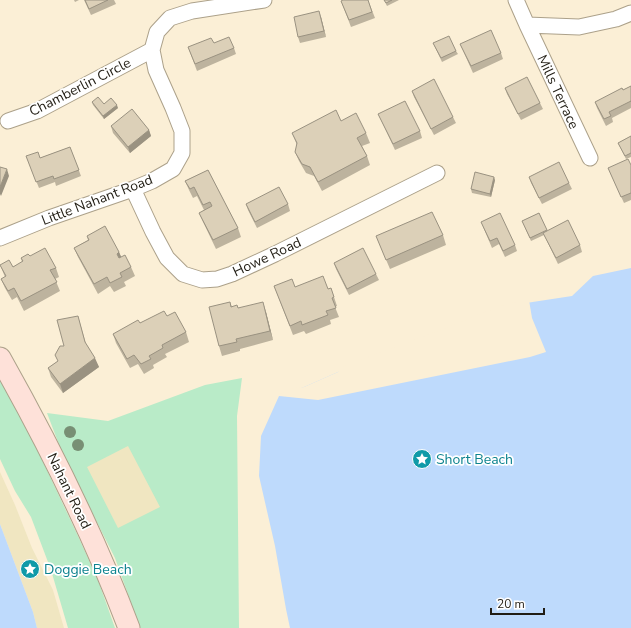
<svg xmlns="http://www.w3.org/2000/svg" width="631" height="628" viewBox="0 0 631 628" font-family="'Nunito Sans',sans-serif">
  <style>
    .green { fill: #b9ebc8 }
    .sand { fill: #f0e6c1 }
    .water { fill: #bedafc }
    .pier { fill: #fbefd6 }
    .lines { fill: none; stroke-linecap: round; stroke-linejoin: round }
    .street-casing { stroke: #aca18a; stroke-width: 17 }
    .secondary-casing { stroke: #aca18a; stroke-width: 23 }
    .street { stroke: #fff; stroke-width: 15 }
    .secondary { stroke: #fee1d9; stroke-width: 21 }
    .tree { fill: #788f74 }
    .wall { fill: #bdb39e }
    .shaded-wall { fill: #9a9281 }
    .building { fill: #dcd0b8; stroke: #9a9281 }
    .labels { text-anchor: middle; dominant-baseline: central; stroke-width: 3.5; stroke-linejoin: round; paint-order: stroke }
    .street-label { font-size: 14px; fill: #211d14; stroke: #fff }
    .culture-label { font-size: 14px; fill: #0d838f; stroke: #fff; text-anchor: start }
  </style>
  <rect width="100%" height="100%" fill="#fbefd6"/>
  <path class="green" d="M242,378L237,416L239,628H140L115,558L63,455L47,413L108,421L205,385Z
    M0,379L29,432L78,536L98,580L115,628H68L51,570L31,517L15,491L0,459Z"/>
  <path class="sand" d="M128,446L160,507L118,528L87,467Z
    M0,472L15,505L32,548L53,590L64,628H37L33,612L0,524Z"/>
  <path class="water" d="M631,268V628H290L286,609L275,546L259,476L261,436L279,396L304,387L338,372L507,306L572,296L593,276Z
    M0,524L33,612L37,628H0Z"/>
  <path class="pier" d="M529,300L532,318L546,352L530,357L318,400L279,396L277,395L296,387L299,388L304,387L338,372L343,367L355,362L454,325L480,314L507,304Z"/>
  <g class="lines">
    <g class="street-casing">
      <path id="street" d="M516,0L527,25L579,27L616,19L631,13
        M527,25L590,158
        M8,121L37,111L152,50
        M133,189L153,232L167,258L183,274L202,280L217,279L232,274L275,254L437,173
        M0,238L49,218L133,189L152,181L173,169L182,153V131L173,108L156,70L152,50L157,32L170,18L192,11L264,0"/>
    </g>
    <g class="secondary-casing">
      <path id="secondary" d="M0,358C49,445 94,535 129,628"/>
    </g>
    <use href="#street" class="street"/>
    <use href="#secondary" class="secondary"/>
  </g>
  <g class="tree">
    <circle cx="70" cy="432" r="6"/>
    <circle cx="78" cy="445" r="6"/>
  </g>
  <path class="wall" d="M74,0H79L75,2Z
    M84,0H114L116,4L91,15Z
    M368,0L375,18L351,27L341,1Z
    M384,0H399L387,6Z
    M321,17L326,37L300,43L298,37Z
    M214,43L234,48L236,54L197,71L188,47Z
    M433,43L456,51L458,54L442,62Z
    M460,44L501,53L503,59L473,73Z
    M631,86V108L612,118L613,122L606,126L597,108L595,102L623,90Z
    M505,88L540,103L543,109L521,120L507,94Z
    M412,91L453,117L456,123L434,135L414,97Z
    M92,102L104,104L118,108L104,119L93,105Z
    M378,114L420,131L422,138L395,150L381,120Z
    M341,121L366,133L370,143L362,146L367,156L370,165L322,191L314,176L306,173L299,161L295,152L297,145L292,133Z
    M111,126L149,130L151,136L130,153L113,133Z
    M631,136V157L626,159L618,143Z
    M70,147L81,176L56,186L55,182L39,188L26,156L40,158Z
    M631,165V200L624,203L608,168Z
    M208,170L238,228L241,237L216,249L203,222L199,213L204,210L197,196L193,198L189,190L185,181Z
    M529,177L569,183L572,189L542,204L531,183Z
    M495,180L491,197L472,193L471,189Z
    M246,204H288L290,211L257,228L248,210Z
    M539,213L547,231L580,245L582,252L558,264L544,235L531,241L522,221Z
    M481,222L515,245L517,251L505,257L499,244L492,248Z
    M443,235L446,245L390,269L376,236Z
    M87,236L119,252L121,257L131,267L135,276L124,282L126,286L114,292L110,286L98,294L78,257L74,248L88,240Z
    M30,256L56,268L59,277L55,279L60,291L24,311L17,297L12,300L5,288L1,279L5,277L0,265L13,267L22,262L21,258Z
    M334,263L376,274L379,280L349,295L336,269Z
    M274,286L328,289L331,288L337,306L335,307L339,317L330,320L331,324L306,334L304,331L293,335Z
    M230,302L232,307L238,308L266,312L273,340L240,349V351L222,356L219,346Z
    M78,316L86,344L99,367L63,393L51,377L48,368L58,361Z
    M167,316L186,332L189,342L165,354L167,357L153,365L154,368L144,374L138,364L130,368L116,343L113,334L140,323Z"/>
  <path class="shaded-wall" d="M319,11L321,17L326,37L324,31Z
    M117,105L118,108L104,119L103,116Z
    M149,130L151,136L130,153L128,147Z
    M7,169L9,176L1,196L0,194V187Z
    M494,177L495,180L491,197L490,194Z
    M119,252L123,261L120,263L117,254Z
    M263,302L266,312L273,340L270,331Z
    M95,358L99,367L63,393L60,384Z"/>
  <path class="building" d="M85,0H108L89,9Z
    M343,0H368L372,12L349,20L341,1Z
    M384,0H392L386,3Z
    M319,11L324,31L298,37L294,17Z
    M491,30L501,53L471,66L460,44Z
    M449,36L456,51L441,58L433,43Z
    M229,37L234,48L195,64L188,47L211,38L214,43Z
    M527,77L540,103L518,114L505,88Z
    M434,79L453,117L431,129L412,91Z
    M631,86V102V101L609,112L611,116L604,119L595,102L622,88L623,90Z
    M98,97L104,104L111,98L117,105L103,116L92,102Z
    M405,101L420,131L393,144L378,114Z
    M132,109L149,130L128,147L111,126Z
    M336,110L341,121L356,113L366,133L357,138L367,156L318,182L310,167L302,164L295,152L297,143L292,133Z
    M631,136V153L625,156L618,143Z
    M70,147L79,170L54,179L53,176L36,182L26,156L38,152L40,158Z
    M628,159L631,165V193L621,197L608,168Z
    M559,162L569,183L539,198L529,177Z
    M0,167L7,169L0,187Z
    M208,170L238,228L213,240L199,213L212,206L210,202L203,205L194,187L190,189L185,181Z
    M475,172L494,177L490,194L471,189Z
    M279,187L288,204L255,222L246,204Z
    M432,212L443,235L386,260L376,236Z
    M500,213L515,245L503,251L497,238L490,241L481,222Z
    M539,213L547,230L530,238L522,221Z
    M568,220L580,245L556,258L543,233Z
    M105,226L119,252L117,254L119,258L125,255L131,267L120,273L122,277L110,283L107,277L94,284L74,248L89,240L87,236Z
    M45,248L56,268L50,270L57,282L21,301L14,288L8,291L1,279L6,276L0,265L9,260L13,267L23,261L21,258L28,254L30,256Z
    M363,248L376,274L347,289L334,263Z
    M323,276L328,289L331,288L334,297L332,298L336,308L326,311L328,315L302,325L301,321L290,326L274,286L292,279L295,287Z
    M230,302L231,307L237,305L238,308L263,302L270,331L236,339L237,342L219,346L209,307Z
    M164,311L167,316L175,312L186,332L162,345L163,348L149,356L151,359L141,364L134,355L127,359L113,334L138,320L140,323Z
    M78,316L85,342L95,358L60,384L48,368L58,361L55,355L60,346H64L57,320Z"/>
  <defs>
    <g id="sight-disc" transform="scale(1)"><circle r="9.5" fill="#0f9aa8" stroke="#fff"/><path d="M0-6L1.8-2.2L6-1.7L2.9 1.2L3.7 5.4L0 3.3L-3.7 5.4L-2.9 1.2L-6-1.7L-1.8-2.2Z" fill="#fff"/></g>
  </defs>
  <g fill-rule="evenodd">
    <use href="#sight-disc" x="422" y="459"/>
    <use href="#sight-disc" x="30" y="569"/>
  </g>
  <g class="labels">
    <g class="street-label">
      <text transform="translate(80 87) rotate(-27)">Chamberlin Circle</text>
      <text transform="translate(558 92) rotate(65)">Mills Terrace</text>
      <text transform="translate(97 200) rotate(-21)">Little Nahant Road</text>
      <text transform="translate(267 257) rotate(-25)">Howe Road</text>
      <text transform="translate(69 491) rotate(64)">Nahant Road</text>
    </g>
    <g class="culture-label">
      <text x="436" y="459">Short Beach</text>
      <text x="44" y="569">Doggie Beach</text>
    </g>
  </g>
  <path d="M491 608v6h53v-6" fill="none" stroke="#211d14" stroke-width="2"/>
  <text x="497" y="608" font-size="12" fill="#211d14" stroke="#ffffff" stroke-width="3" paint-order="stroke">20 m</text>
</svg>
